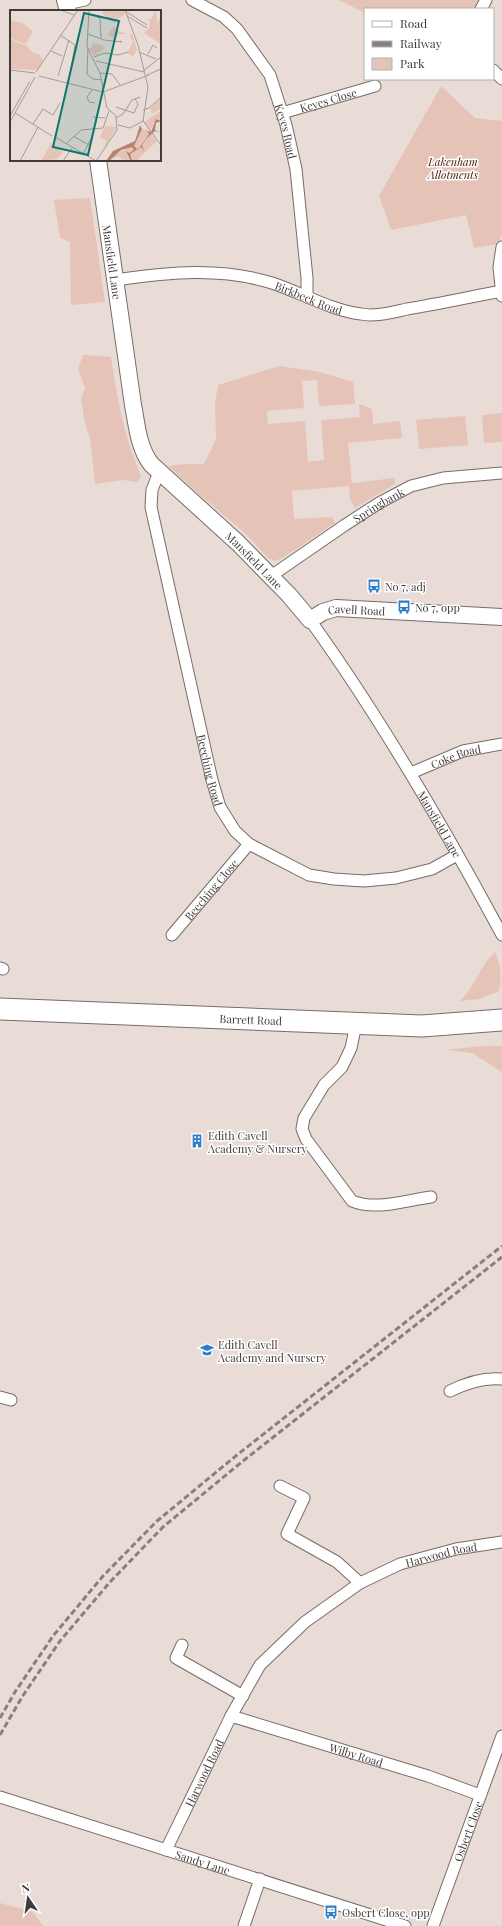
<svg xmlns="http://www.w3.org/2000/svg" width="502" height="1926" viewBox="0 0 502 1926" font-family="'Playfair Display',serif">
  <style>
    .green { fill: #e5c3b7 }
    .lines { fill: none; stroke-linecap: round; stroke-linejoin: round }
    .street-casing { stroke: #776c68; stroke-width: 13 }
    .secondary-casing { stroke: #776c68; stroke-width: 18 }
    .highway-casing { stroke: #776c68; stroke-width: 23 }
    .street { stroke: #fff; stroke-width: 11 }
    .secondary { stroke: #fff; stroke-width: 16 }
    .highway { stroke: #fff; stroke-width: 21 }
    .rail { stroke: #88807c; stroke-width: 3; stroke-dasharray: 6 3; stroke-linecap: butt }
    .labels { text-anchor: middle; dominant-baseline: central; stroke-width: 3; stroke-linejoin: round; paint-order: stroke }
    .street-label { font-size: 11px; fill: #403b39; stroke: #fff }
    .park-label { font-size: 11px; font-style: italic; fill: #491906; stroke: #fff }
    .poi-label { font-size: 11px; fill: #403b39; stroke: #fff; text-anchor: start }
    .inset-road { fill: none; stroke: #a59c98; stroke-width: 1 }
    .view { fill: #0f766e; fill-opacity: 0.15; stroke: #0f766e; stroke-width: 2 }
    .inset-edge { fill: none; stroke: #403b39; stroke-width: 2 }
  </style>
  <rect width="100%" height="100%" fill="#e9dcd7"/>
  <path class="green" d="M339,0H479L474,9H365V13Z
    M441,86L475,118L502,121V233L499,244L474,248L466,215L391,230L379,196Z
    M90,198L105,302L71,305L70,242L60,238L54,200Z
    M83,355L111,357C117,398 124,437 141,476L138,482L123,480L95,484L90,438L85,424L81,399L85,388L78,369Z
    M279,366L320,372L353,382L355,404L319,406L317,380L302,381L304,408L267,411L268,424L305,421L308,462L324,460L321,420L360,417L359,404L372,409L373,424L400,421L402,438L348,443L352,483L395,478V484L355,508L350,499L349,486L292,491L294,519L332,517L335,523L284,557L275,561L268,558L244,532L201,496L168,466L185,464H204L216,439L215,403L218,385Z
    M502,413V442L484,443L482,415Z
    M465,416L468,445L419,449L416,420Z
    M495,952C501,965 502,977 499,991L480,999L460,1001C475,987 480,966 495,952Z
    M482,1046H502V1072L472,1053L446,1050Z
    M0,1903L33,1912L43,1926H0Z"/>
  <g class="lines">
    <g class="street-casing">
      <g id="street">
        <path id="s1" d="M192,0L224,17L237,29L270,75L286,125L296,169L307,278V297"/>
        <path d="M66,4L85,0"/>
        <path d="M481,9L486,0"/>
        <path d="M493,70L502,79"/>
        <path id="s2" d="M282,113L375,86"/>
        <path d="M502,247L499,267L502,296"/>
        <path id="s3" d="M116,280C170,272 220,267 272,283C302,293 330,310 361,314C375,317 393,312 407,309C438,304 470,297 502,291"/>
        <path id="s4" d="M159,472L152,490L151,507L212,780L220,807L235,831L249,844L309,875L334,879L364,881L396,878L432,869L457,855"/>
        <path id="s5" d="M271,576L345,525L379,503L411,486L443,478L502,473"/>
        <path id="s6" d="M310,620C382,720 444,827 502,935"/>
        <path id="s7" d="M411,773L463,751L502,744"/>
        <path id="s8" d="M172,935L249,844"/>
        <path d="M0,968L3,969"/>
        <path d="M356,1024L351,1048L342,1067L324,1085L304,1118L302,1129L306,1139L352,1201C376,1211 407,1200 431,1197"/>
        <path d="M450,1391C466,1383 483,1377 502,1379"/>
        <path d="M0,1397L11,1400"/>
        <path d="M280,1486L304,1498L287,1534L337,1562L360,1583"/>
        <path d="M182,1645L176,1658L243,1696"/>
        <path id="s9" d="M231,1716L428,1776L480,1795"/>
        <path id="s10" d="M0,1797L405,1926"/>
        <path id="s11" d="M166,1850L231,1716L260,1665L305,1622L360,1583L400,1564L456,1549L502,1542"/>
        <path d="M244,1926L260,1879"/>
        <path id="s12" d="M433,1926L502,1736"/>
      </g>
    </g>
    <g class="secondary-casing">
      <g id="secondary">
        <path d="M65,0L68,11"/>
        <path id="s13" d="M98,160L133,405C137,425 138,447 151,464L238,543L289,595L310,620L323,612L336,608L502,617"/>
      </g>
    </g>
    <g class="highway-casing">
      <g id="highway">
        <path id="s14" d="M0,1009L422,1026L502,1020"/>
      </g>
    </g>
    <use href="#street" class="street"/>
    <use href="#secondary" class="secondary"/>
    <use href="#highway" class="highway"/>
    <path class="rail" d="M0,1718L15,1692L53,1636L103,1576L157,1521L237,1455L502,1246
      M0,1735L22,1697L60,1641L110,1582L163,1527L243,1461L502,1257"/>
  </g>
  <defs>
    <g id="bus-bare" transform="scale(1.08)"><path d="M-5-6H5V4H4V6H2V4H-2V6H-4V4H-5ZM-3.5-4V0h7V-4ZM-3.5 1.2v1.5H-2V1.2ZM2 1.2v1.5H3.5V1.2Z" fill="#2a7ecd" stroke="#fff" stroke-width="2.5" paint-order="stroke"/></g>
    <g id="building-bare" transform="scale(1.08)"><path d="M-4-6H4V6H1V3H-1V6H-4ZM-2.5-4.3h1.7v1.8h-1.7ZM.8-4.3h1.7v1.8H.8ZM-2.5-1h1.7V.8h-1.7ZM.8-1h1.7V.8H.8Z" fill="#2a7ecd" stroke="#fff" stroke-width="2.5" paint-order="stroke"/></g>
    <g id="school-bare" transform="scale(1.08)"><path d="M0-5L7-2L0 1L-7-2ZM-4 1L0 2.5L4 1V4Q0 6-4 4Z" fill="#2a7ecd" stroke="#fff" stroke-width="2.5" paint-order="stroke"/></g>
  </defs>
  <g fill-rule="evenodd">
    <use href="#bus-bare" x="374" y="586"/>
    <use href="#bus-bare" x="404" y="607"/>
    <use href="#building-bare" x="197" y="1141"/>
    <use href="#school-bare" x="207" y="1350"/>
    <use href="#bus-bare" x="331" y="1912"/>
  </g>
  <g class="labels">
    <g class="street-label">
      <text stroke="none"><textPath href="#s2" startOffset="48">Keyes Close</textPath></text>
      <text stroke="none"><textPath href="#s1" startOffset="169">Keyes Road</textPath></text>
      <text stroke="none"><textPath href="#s13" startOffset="103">Mansfield Lane</textPath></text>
      <text stroke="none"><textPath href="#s3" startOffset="197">Birkbeck Road</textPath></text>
      <text stroke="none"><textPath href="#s5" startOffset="129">Springbank</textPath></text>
      <text stroke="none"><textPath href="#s13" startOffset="451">Mansfield Lane</textPath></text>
      <text stroke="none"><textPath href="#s13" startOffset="582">Cavell Road</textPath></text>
      <text stroke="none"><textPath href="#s7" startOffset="48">Coke Road</textPath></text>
      <text stroke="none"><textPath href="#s4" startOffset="306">Beeching Road</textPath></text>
      <text stroke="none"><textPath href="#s6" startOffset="242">Mansfield Lane</textPath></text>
      <text stroke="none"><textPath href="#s8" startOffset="60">Beeching Close</textPath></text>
      <text stroke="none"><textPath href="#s14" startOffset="251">Barrett Road</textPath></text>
      <text stroke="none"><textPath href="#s11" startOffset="424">Harwood Road</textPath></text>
      <text stroke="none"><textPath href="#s9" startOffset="131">Wilby Road</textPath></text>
      <text stroke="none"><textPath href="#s11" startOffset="86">Harwood Road</textPath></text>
      <text stroke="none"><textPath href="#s12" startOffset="101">Osbert Close</textPath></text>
      <text stroke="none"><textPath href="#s10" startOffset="213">Sandy Lane</textPath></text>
    </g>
    <g class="park-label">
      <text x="453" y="161">Lakenham<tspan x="453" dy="13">Allotments</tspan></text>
    </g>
    <g class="poi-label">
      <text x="385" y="586">No 7, adj</text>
      <text x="415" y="607">No 7, opp</text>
      <text x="208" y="1135">Edith Cavell<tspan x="208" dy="13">Academy &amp; Nursery</tspan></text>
      <text x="218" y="1344">Edith Cavell<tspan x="218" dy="13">Academy and Nursery</tspan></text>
      <text x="342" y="1912">Osbert Close, opp</text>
    </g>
  </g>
  <g transform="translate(10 10)">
    <rect width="151" height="151" fill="#e9dcd7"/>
    <path d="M93,0H114L115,4L104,13L93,4ZM146,0L147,13L151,7V34L134,23L139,18L140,11L137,9H141ZM0,10L12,13L23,21L16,34L0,28ZM104,16L105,19L117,24H109L105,28L98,25ZM122,24L127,40L123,46L117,43L123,32L119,25ZM0,29L17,36L22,42L30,45L33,51L28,60L0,59ZM83,33L93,35L95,40L92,39L91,42L94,43L87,42L89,44L84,46L78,38H81ZM151,88V98L142,104L140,98ZM151,101V110L146,109L140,121L134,112ZM95,116L107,117L94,139L96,130L90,128ZM132,119L138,120V126L142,125L147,131L126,151H114L108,146L99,151L108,142L123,136ZM41,133L53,142L47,149L31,151Z" fill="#e5c3b7"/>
    <path d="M146,109L151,111L146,113L145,120L151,123L145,121L136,129L132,135L134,141L131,137L120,144L122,151H121L116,141L119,143L124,140L122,137L111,140L99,151H96L103,141L125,131L130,115L132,119L124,136L127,139L130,137L139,124L137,121L141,122Z" fill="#b68371"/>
    <path class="inset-road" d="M50,0L64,5M115,0L128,35L138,77L133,111L151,135M115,1L137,15M79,4L90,8L91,28M117,6L137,18M78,24L94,30L112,32L110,31M50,25L65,35L59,70M78,38L77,64L83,69L92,70M41,41L52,46M129,42L146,49M138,44L143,35L147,38M84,47L95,43L108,45L118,42M86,51L134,62M0,60L25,63M133,61L151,47M26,62L68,0M90,63L102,64L111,76M137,65L151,59M29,66L93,82L139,65M48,66L59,30M82,80L77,87L79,92L85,93M106,97L124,103L128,94L125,89M133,100L139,98L151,87M5,103L42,126M0,106L20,71M83,107L95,108M106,108L113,104L122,90L130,87M0,112L25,67M23,114L33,99L43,105L50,93M108,115L120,118L133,111M63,126L79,135M45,127L86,151L107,120L106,106L97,98L90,63L77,37L79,0M56,134L71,120L93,118L99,101M73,144L82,127M10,151L28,117M53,151L62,138"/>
    <path class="view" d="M74,3L109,11L78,145L43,137Z"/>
    <rect width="151" height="151" class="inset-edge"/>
  </g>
  <rect x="364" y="8" width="130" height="72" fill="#ffffff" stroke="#b3b1b0"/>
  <rect x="372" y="21" width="20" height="6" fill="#ffffff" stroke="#b3b1b0"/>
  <text x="400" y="28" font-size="12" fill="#403b39">Road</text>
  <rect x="372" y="41" width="20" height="6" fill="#88807c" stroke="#b3b1b0"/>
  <text x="400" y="48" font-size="12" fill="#403b39">Railway</text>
  <rect x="372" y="58" width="20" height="12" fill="#e5c3b7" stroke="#b3b1b0"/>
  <text x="400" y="68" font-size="12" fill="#403b39">Park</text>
  <g transform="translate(28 1898) rotate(347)" stroke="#ffffff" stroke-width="3" paint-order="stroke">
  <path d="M0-3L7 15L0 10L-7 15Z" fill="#403b39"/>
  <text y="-6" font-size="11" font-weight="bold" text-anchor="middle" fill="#403b39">N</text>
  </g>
</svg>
